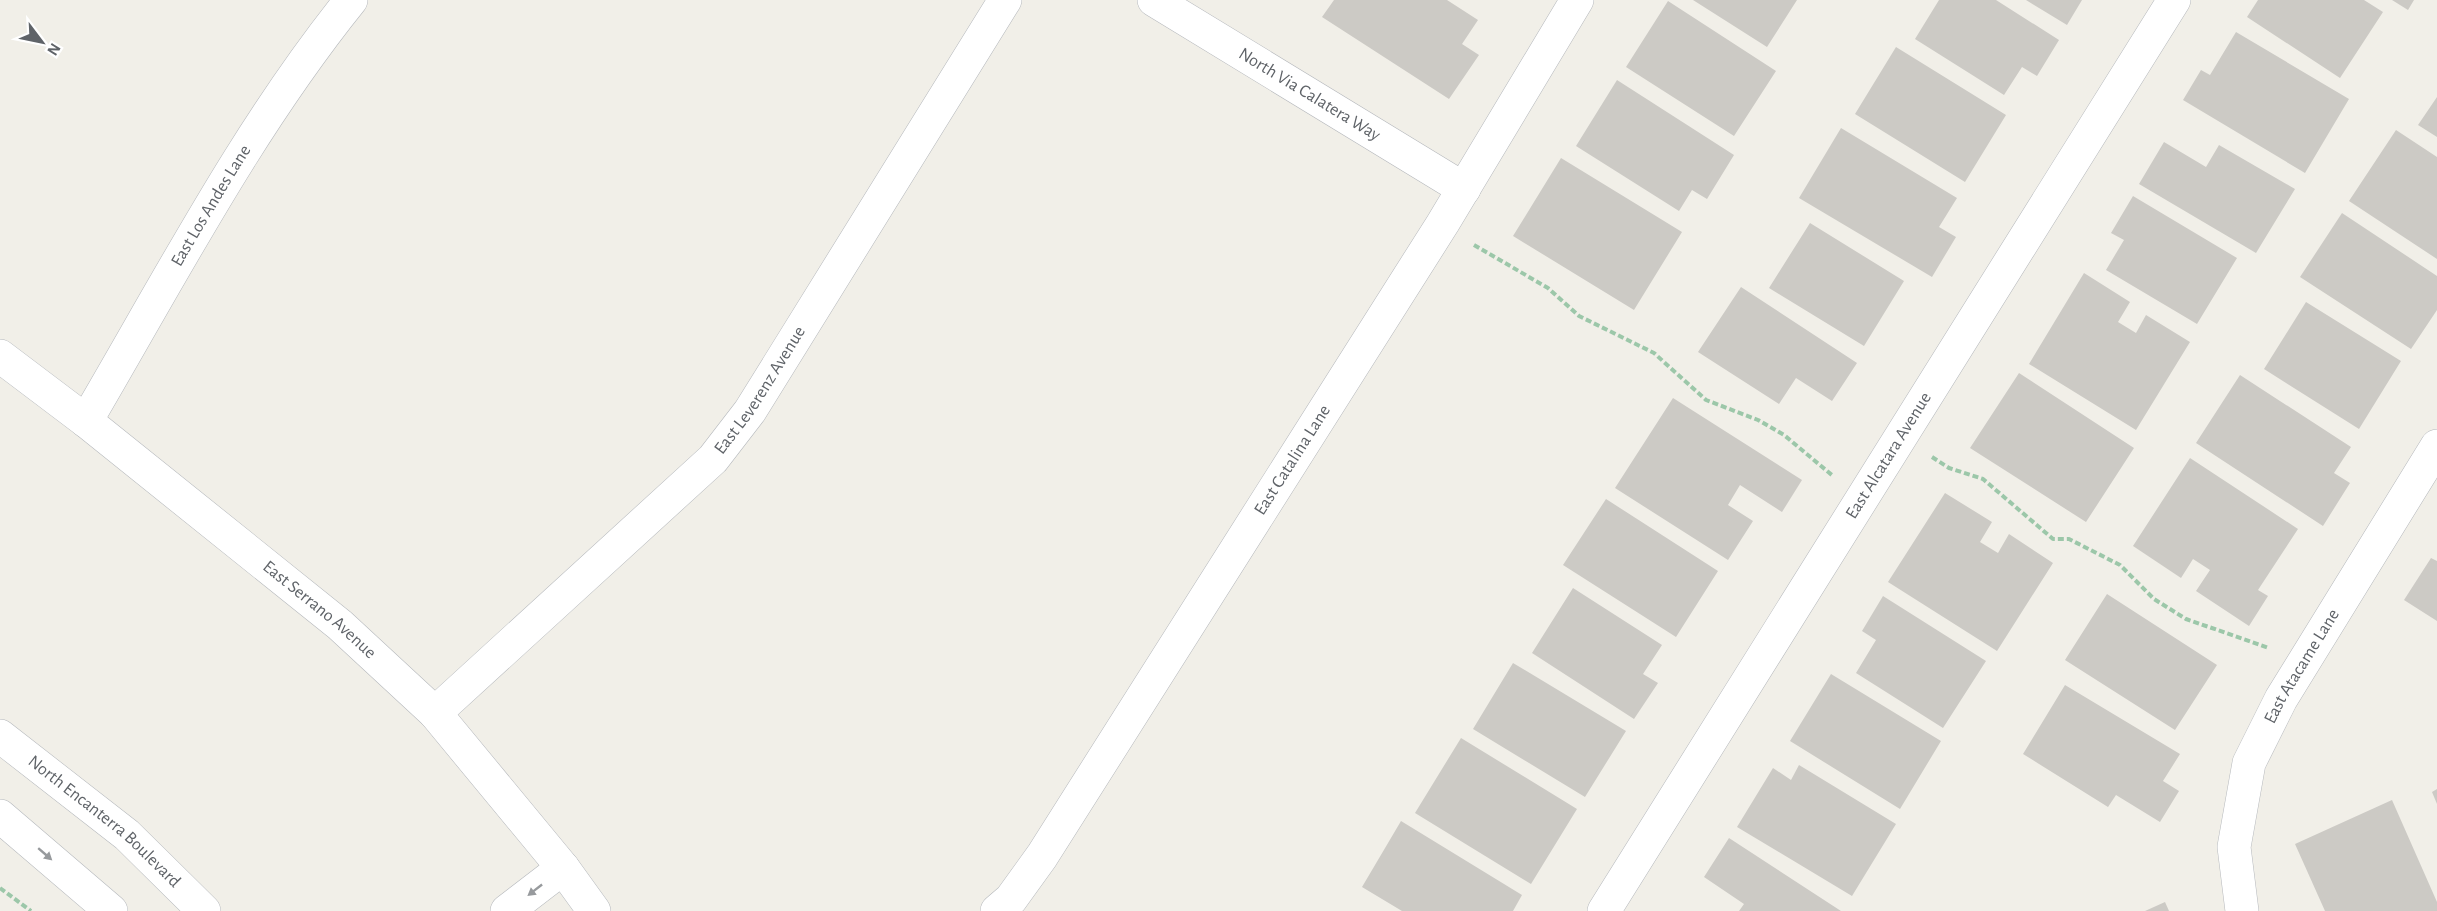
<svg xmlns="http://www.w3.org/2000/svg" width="2437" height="911" viewBox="0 0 2437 911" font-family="'Alegreya Sans',sans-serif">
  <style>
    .building { fill: #cccac5 }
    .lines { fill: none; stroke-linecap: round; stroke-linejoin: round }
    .minor-casing { stroke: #b5b8bc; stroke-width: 34 }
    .path { stroke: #9cc7a9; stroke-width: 4; stroke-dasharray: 6 3; stroke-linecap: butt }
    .minor { stroke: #fff; stroke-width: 33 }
    .oneway { fill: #979a9d }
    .labels { text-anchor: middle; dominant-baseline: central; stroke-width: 6; stroke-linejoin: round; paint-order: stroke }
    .street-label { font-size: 18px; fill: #5f6368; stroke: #fff }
  </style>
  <rect width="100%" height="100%" fill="#f1efe8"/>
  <path class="building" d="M1334,0H1447L1478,20L1462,44L1479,55L1449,99L1322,17Z
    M1693,0H1797L1767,47Z
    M1939,0H1996L2059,40L2037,76L2022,67L2004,95L1915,39Z
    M2026,0H2082L2067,25Z
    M2258,0H2364L2383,12L2340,78L2247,17Z
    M2392,0H2414L2408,10Z
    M1668,1L1776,71L1734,136L1626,67Z
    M2236,32L2349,99L2305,173L2183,100L2201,70L2210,75Z
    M1896,47L2006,115L1965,182L1855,114Z
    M1617,80L1734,155L1707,199L1692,190L1679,211L1576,146Z
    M2437,97V137L2418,125Z
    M1841,128L1957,198L1939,227L1956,237L1932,277L1799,198Z
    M2396,130L2437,157V259L2349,201Z
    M2164,142L2206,167L2219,145L2295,189L2256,253L2139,184Z
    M1561,158L1682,232L1634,310L1513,236Z
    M2133,196L2237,258L2197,324L2106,270L2124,240L2111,233Z
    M2342,213L2437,276V310L2411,349L2300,277Z
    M1810,223L1904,281L1864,346L1769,288Z
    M2084,273L2130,302L2118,322L2136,333L2146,315L2190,342L2136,430L2029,364Z
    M1741,287L1857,363L1832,401L1796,378L1779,404L1698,352Z
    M2306,302L2401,361L2359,429L2264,369Z
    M2019,373L2134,448L2086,522L1970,448Z
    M2240,375L2351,447L2334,473L2350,483L2323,526L2196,443Z
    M1673,398L1802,480L1782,512L1740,485L1728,505L1753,521L1728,560L1615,488Z
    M2190,458L2298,529L2258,590L2268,596L2249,626L2196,591L2210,570L2193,559L2181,578L2133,546Z
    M1945,493L1992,522L1980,542L1998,553L2009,534L2053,563L1997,651L1888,582Z
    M1606,499L1718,571L1676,637L1563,565Z
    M2431,558L2437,561V621L2404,600Z
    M1573,588L1662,645L1643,674L1658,683L1634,719L1532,653Z
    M2107,594L2217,665L2175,730L2065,660Z
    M1883,596L1986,661L1943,728L1856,673L1876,640L1862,631Z
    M1513,663L1626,731L1585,797L1473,729Z
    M1831,674L1941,741L1900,809L1790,741Z
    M2065,685L2180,754L2163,781L2179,791L2160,822L2116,795L2108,807L2023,754Z
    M1461,738L1577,809L1531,884L1415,813Z
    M1799,765L1896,824L1852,896L1737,827L1773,768L1791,780Z
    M2437,789V804L2432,792Z
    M2392,800L2437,902V911H2325L2295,844Z
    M1401,821L1522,895L1513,911H1402L1362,887Z
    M1729,838L1841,911H1739L1744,904L1704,877Z
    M2165,902L2169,911H2145Z"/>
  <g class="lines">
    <g class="minor-casing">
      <g id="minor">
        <path id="s1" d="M1154,0L1464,189"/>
        <path id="s2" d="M0,356L86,421L340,625L435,713L563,868L594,911"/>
        <path id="s3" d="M86,421C170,278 247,129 351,0"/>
        <path id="s4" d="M435,713L713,459L750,411L1005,0"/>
        <path id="s5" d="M0,736L127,835L204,911"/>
        <path d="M0,816L111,911"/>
        <path d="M507,911L563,868"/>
        <path id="s6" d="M997,911L1011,899L1042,856L1443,223L1577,0"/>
        <path id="s7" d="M1604,911L2174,0"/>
        <path id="s8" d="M2242,911L2234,847L2249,763L2281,699L2437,446"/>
      </g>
    </g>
    <path class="path" d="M1474,245L1548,288L1579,316L1654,353L1706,400L1758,420L1784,435L1833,476
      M1932,457L1949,468L1983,479L2053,539H2069L2120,565L2154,599L2186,619L2269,648
      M0,888L31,911"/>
    <use href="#minor" class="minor"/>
  </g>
  <defs><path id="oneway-solid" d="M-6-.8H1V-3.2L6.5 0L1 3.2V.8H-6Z" transform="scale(1.5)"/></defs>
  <g class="oneway">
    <use href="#oneway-solid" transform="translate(45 854) rotate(41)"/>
    <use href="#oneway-solid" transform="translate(535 890) rotate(142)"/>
  </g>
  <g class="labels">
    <g class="street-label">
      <text stroke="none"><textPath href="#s1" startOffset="182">North Via Calatera Way</textPath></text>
      <text stroke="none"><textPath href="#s3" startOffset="249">East Los Andes Lane</textPath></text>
      <text stroke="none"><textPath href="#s4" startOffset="460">East Leverenz Avenue</textPath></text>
      <text stroke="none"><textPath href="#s7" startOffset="537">East Alcatara Avenue</textPath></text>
      <text stroke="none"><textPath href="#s6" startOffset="540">East Catalina Lane</textPath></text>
      <text stroke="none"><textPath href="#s2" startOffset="408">East Serrano Avenue</textPath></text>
      <text stroke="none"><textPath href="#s8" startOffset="260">East Atacame Lane</textPath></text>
      <text stroke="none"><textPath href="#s5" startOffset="135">North Encanterra Boulevard</textPath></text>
    </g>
  </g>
  <g transform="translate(42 42) rotate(122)" stroke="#ffffff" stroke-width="4.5" paint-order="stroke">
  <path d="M0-4.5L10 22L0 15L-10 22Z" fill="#5f6368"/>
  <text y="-9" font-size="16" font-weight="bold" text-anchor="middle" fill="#5f6368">N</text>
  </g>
</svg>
